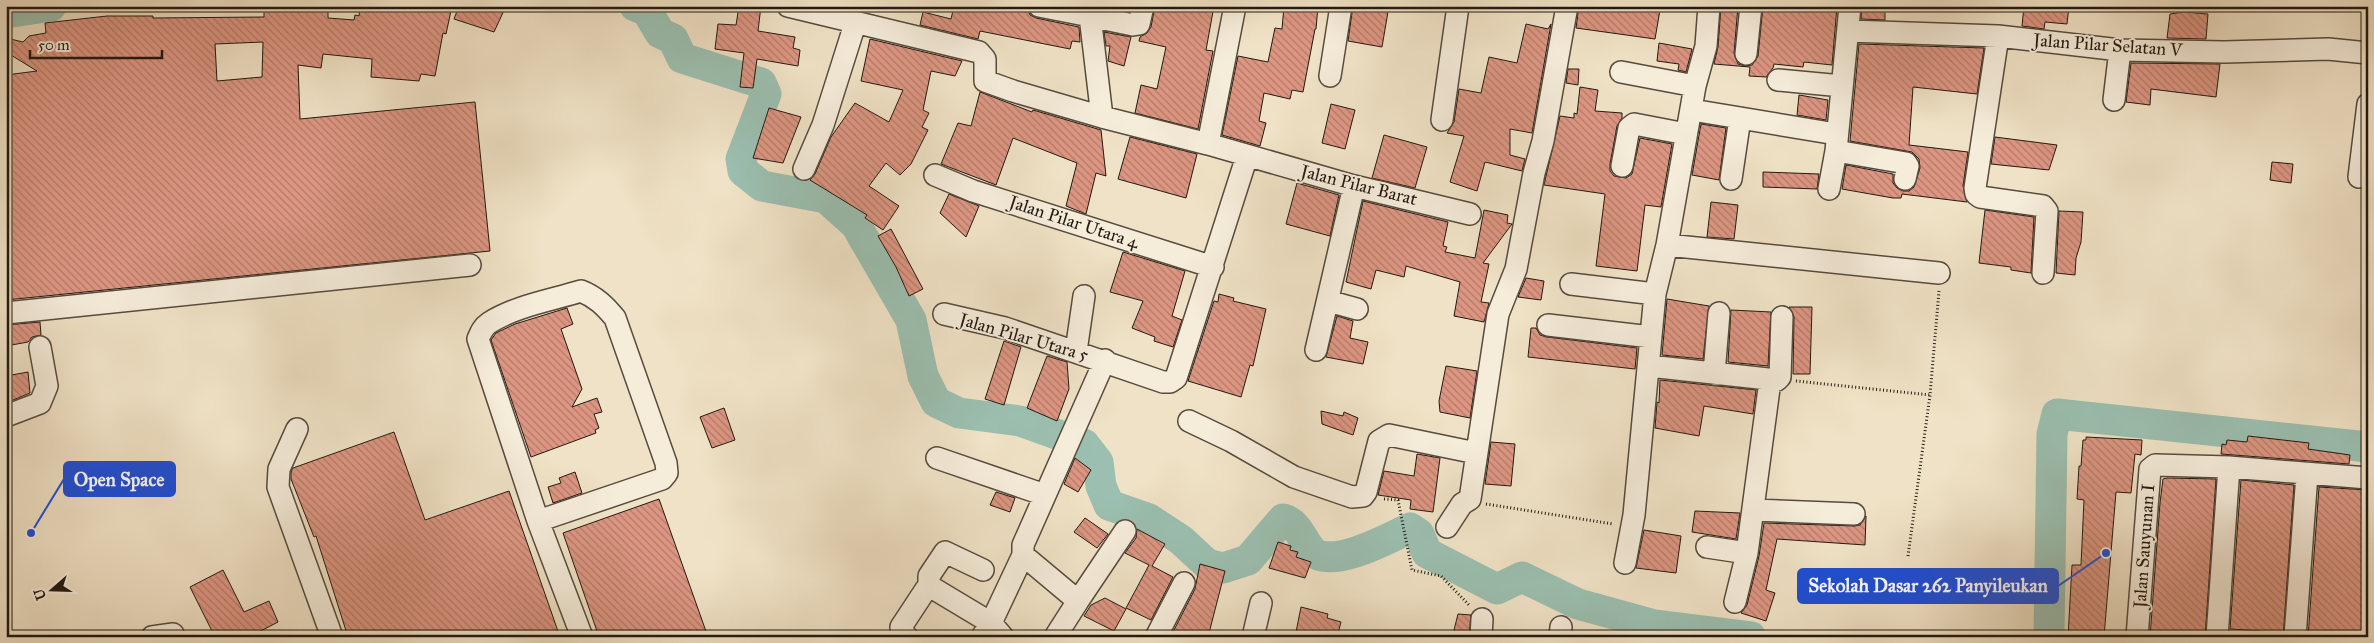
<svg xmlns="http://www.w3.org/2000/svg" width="2374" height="643" viewBox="0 0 2374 643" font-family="'IM FELL Great Primer',serif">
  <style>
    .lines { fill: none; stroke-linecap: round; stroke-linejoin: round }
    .river { stroke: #9bbfb0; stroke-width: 31 }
    .building { fill: url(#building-back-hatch); stroke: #221911; fill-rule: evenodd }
    .minor-casing { stroke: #564b3e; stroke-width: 24 }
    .path { stroke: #221911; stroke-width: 3; stroke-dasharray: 1 2.5; stroke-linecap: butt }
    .minor { stroke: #f5ecda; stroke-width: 21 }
    .labels { text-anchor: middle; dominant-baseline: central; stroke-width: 4; stroke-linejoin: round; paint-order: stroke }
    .street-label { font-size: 18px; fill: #221911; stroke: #f5ecda }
    .leader { fill: none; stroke: #1d4ed8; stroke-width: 2 }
    .callout-dot { fill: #1d4ed8; stroke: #f5ecda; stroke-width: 2 }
    .callout { fill: #1d4ed8; stroke: #1d4ed8; stroke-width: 2 }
    .callout-label { font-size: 19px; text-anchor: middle; font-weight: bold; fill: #fff }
  </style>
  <defs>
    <pattern id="building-back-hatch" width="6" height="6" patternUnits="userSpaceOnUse" patternTransform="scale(1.25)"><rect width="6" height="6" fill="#dd9682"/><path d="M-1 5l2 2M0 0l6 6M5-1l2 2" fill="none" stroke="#b37a69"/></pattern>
  </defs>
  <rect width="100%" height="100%" fill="#f0e2c6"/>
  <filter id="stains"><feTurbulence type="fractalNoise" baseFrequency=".004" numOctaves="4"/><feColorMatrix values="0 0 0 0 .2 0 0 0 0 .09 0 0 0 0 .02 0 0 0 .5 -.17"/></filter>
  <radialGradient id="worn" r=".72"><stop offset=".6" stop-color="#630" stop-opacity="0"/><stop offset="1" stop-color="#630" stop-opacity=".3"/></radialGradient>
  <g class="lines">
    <path class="river" d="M635,6L647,11L660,33L673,39L682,58L761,83L766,94L741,159L743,171L762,186L826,198L856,225L911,320L923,376L936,402L959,413L1020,421L1084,444L1098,462L1101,486L1109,505L1149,519L1181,540L1207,564L1223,568L1248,560L1283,519C1297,522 1302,539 1311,550C1329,571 1390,538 1410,528L1419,534L1427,553L1497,589L1522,577L1578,604L1654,625L1751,637
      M6,13L51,6
      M2049,637L2052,434L2057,414L2368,447"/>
  </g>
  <path class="building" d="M264,6H328V18L354,20L355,15L359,16L360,6H452L446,34L443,33L435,76L421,74L419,81L371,77L372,59L323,54L321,68L298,65L300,119L475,102L490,251L6,300V75L37,71L6,52V38L23,42L29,36L46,33L45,23L107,16H153V18L264,17ZM263,42L262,77L217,81L215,44Z
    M459,6H506L494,32L454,19Z
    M739,6H761L758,31L795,37L793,48L800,50L798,66L757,59L753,88L740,87L744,53L715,49L718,24L736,25Z
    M954,6H1017L1027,8L1030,15L1036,18L1079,27L1080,42L1072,41L1070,49L980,31L978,39L920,25L923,12L951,19Z
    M1155,6H1214L1206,50L1213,51L1198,129L1135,113L1141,85L1157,89L1166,47L1139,41L1140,37L1147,33L1151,27Z
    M1284,6H1318L1316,29H1315L1303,92L1292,90L1290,99L1264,93L1259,121L1266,123L1260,146L1222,135L1238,56L1268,62L1275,28L1282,29Z
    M1353,6H1389L1382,47L1348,41Z
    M1579,6H1633L1660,10L1655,39L1576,28Z
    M1721,6H1738L1734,53L1738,64L1745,66L1752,65L1758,56L1763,6H1837L1832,65L1804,62L1803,67L1774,64L1773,68L1766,77L1749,76L1750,67L1714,64L1718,47Z
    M1862,6H1885V20L1861,19Z
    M2024,6H2069L2067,24L2045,22L2044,29L2022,26Z
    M2184,12L2208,14L2206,39L2167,38L2170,14Z
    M1526,24L1548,29L1551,24L1532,133L1510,129V155L1525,159L1522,171L1485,162L1477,191L1450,182L1464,136L1447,133L1454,122L1459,89L1481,93L1489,57L1517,63Z
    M1104,32L1131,37L1124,66L1108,61L1110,46H1106Z
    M870,39L962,61L955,76L931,71L923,110L929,113L922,127L928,130L911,164L900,175L886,163L869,186L899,206L883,230L865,218L867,215L810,180L815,174L831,137L855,103L889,122L903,90L861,81Z
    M1659,43L1692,49L1686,72L1678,70L1679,64L1657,61Z
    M1859,44L1984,48L1977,94L1913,87L1909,145L1968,152L1963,186L1967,202L1902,194L1901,198H1893L1842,189L1846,165L1893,174V183L1897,188L1903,191H1909L1914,187L1920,168L1919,159L1912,152L1850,141Z
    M2131,63L2220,64L2216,97L2151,89L2150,105L2126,102Z
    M1568,69H1579L1578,85L1566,83Z
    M1580,87L1598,90L1595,111L1622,113V118L1617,126L1610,164V171L1614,176L1626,178L1632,174L1640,138L1672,144L1661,207L1645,205L1637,271L1596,266L1605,194L1544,185L1560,116L1574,118V113L1577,114Z
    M980,92L1032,112L1033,110L1101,130L1106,176L1096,173L1086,214L1066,206L1077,163L1013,138L996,185L941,164L958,123L971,126Z
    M1799,95L1828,100L1826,120L1797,115Z
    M1331,104L1355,110L1345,149L1322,143Z
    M769,108L801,117L783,163L753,158Z
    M1701,124L1726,128L1719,180L1692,175Z
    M1384,135L1427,147L1415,188L1372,178Z
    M1130,137L1197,154L1186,198L1118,179Z
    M1995,137L2057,145L2049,170L1991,164Z
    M2272,162L2293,164L2291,183L2270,180Z
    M1763,172L1819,174L1817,189L1763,187Z
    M1297,183L1339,195L1330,236L1286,224Z
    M949,194L979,206L966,237L940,213Z
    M1363,201L1448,222L1443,246L1447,247L1445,252L1475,258L1484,210L1508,215L1507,223L1512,224L1483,263L1489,264L1481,302L1489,303L1484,322L1454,316L1460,282L1406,266L1404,277L1376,270L1371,289L1346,282Z
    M1711,202L1738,205L1734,239L1707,237Z
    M1985,210L2034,217L2031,273L2011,270V267L1979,263Z
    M2059,211L2083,212L2081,242L2076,258L2075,275L2056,273Z
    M891,229L923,289L909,296L896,267L878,236Z
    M1123,252L1185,271L1172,316L1182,320L1173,347L1154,341L1155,337L1132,328L1143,301L1110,292Z
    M1526,278L1544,281L1541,300L1518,297Z
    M1219,294L1234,298L1233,301L1266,309L1253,366L1250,365L1241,397L1188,381L1214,301L1218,302Z
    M1667,299L1709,306L1703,359L1662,355Z
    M1789,307H1812L1810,374H1793L1794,317Z
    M567,308L573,324L561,329L582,389L572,407L597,398L602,412L594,414L599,428L595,430L596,433L531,457L491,340L496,333L515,324Z
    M1731,310L1771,312L1768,366L1728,362Z
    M1337,316L1353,321L1350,338L1368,342L1363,364L1326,357Z
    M40,322L41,335L32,337L28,342L6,346V325Z
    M1531,328H1536L1540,335L1547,337L1637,348L1635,369L1528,357Z
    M1004,341L1021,347L1004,405L985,399Z
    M1047,356L1067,362L1069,389L1057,421L1027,408Z
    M1446,366L1477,371L1470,418L1440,412L1439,401Z
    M28,372L30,393L6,403V376Z
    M1660,380L1756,390L1753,414L1704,406L1699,436L1655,428L1657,402L1659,403Z
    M724,408L735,440L712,448L700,417Z
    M1321,411L1343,416L1344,412L1358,418L1353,435L1322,424Z
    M394,432L425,520L509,491L560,637H348L316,536L314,537L291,479V472L293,468Z
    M2248,436L2309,443L2308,449L2350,455L2349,464L2221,454L2222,444L2226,445L2227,440L2247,442Z
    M2086,437L2142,440L2141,455L2135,454L2131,493L2116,492L2104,637H2068L2072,565H2081L2084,500L2077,499L2079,466H2081L2083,440H2086Z
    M1491,442L1515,444L1511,486L1485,484Z
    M1417,454L1440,458L1433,512L1410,509L1411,500L1378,495L1384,471L1414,476Z
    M1075,458L1091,470L1078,492L1064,484Z
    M575,472L582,493L553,503L548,487L561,483L559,478Z
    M2167,478L2216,479L2205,637H2150L2160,503L2163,479Z
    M2241,480L2294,485L2283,637H2260L2261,631L2230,629Z
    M2319,487L2368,490V637H2308Z
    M996,492L1015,498L1010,512L990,505Z
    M659,499L708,637H599L563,533Z
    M1695,511L1740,513L1736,539L1692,532Z
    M1866,516L1865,545L1777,539L1766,590L1775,593L1766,621L1741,613L1747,605L1759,556L1764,523L1854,526L1860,525Z
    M1085,518L1108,534L1097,548L1074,532Z
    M1137,529L1165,544L1152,566L1173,577L1151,620L1126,608L1149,565L1125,553L1136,538Z
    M1644,530L1681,536L1676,573L1636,568Z
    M1278,542L1291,546L1290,550L1298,552L1296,557L1311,562L1305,578L1269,568Z
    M1200,564L1225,571L1208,637H1176L1177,634L1173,632L1195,589Z
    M223,570L244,612L269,601L278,622L249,637H215L190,587Z
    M1105,598L1126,609L1114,631L1084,616L1091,605Z
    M1301,607L1328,614L1327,618L1341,622L1337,637H1315L1296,632Z
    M1458,614L1471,615L1469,637L1453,634Z"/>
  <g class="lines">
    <g class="minor-casing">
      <path id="minor" d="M788,6L979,52L985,59V81L1013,91L1102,117L1208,144L1354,186L1470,214
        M1039,6L1090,16L1102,117
        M1091,6L1090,16L1133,25L1139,24L1143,6
        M1848,31L1998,36L2120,50L2224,52L2328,49L2368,53
        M1998,36L1975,188L1976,194L1980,197L2043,206L2047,211L2043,273
        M1746,54L1751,6
        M1621,72L1695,86
        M1330,76L1341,6
        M1778,80L1842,86
        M2114,100L2120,50
        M1692,110L1836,134
        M1442,120L1458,6
        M1208,144L1235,6
        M1836,151L1906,163L1908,166L1905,179
        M1622,166L1629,128L1634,124L1686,134
        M804,169L823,125L855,24
        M935,175L973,191L1213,267
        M2359,177L2368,104
        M1731,179L1740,118
        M1829,189L1836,151L1850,6
        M1667,245L1939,273
        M1571,284L1655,294
        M1328,301L1357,309
        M6,313L470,265
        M944,314L1005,328L1163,382H1170L1176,378L1247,156
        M1548,325L1651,337
        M1316,350L1354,186
        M1076,351L1084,296
        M1649,366L1777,380L1780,377L1782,317
        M1714,374L1719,313
        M6,416L40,403L47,386L40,347
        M1189,421L1231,441L1294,477L1352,497L1363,496L1366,492L1379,441L1389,435L1476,453
        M297,429L279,469L278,487L332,637
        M937,458L1045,495
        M1753,510L1854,514
        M538,521L662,479L667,473L666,463L615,318C605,306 596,297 581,291C552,300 515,306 489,323C483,327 481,332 478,339L538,521L582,637
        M1447,527L1462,504L1470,499L1498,314L1516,269L1534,173L1543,141L1567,6
        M1707,547L1747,553
        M1023,555L1078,601L1055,637
        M1625,563L1634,515L1655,294L1667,245L1695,86L1706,46L1709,6
        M929,587V576L945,552L983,570
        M1078,601L1125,531
        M1735,602L1747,553L1770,381
        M152,637L173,634
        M907,637L902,632L901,627L926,589L931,587L991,623L1003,637
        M982,637L991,623L1023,555V545L1105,360
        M1156,637L1184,583
        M1253,637L1261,603
        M1481,637L1482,619
        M1560,637L1561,627
        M2137,637L2150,469L2155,465L2229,467L2368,478
        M2217,637L2229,467
        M2295,637L2307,474"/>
    </g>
    <path class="path" d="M1796,381L1930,395
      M1384,499L1398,500L1412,570L1441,576L1470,606
      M1486,504L1613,524
      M1908,556L1930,395L1939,291"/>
    <use href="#minor" class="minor"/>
  </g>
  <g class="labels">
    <g class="street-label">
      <text transform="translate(2108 45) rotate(4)">Jalan Pilar Selatan V</text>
      <text transform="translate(1359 185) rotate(14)">Jalan Pilar Barat</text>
      <text transform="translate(1074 222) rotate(18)">Jalan Pilar Utara 4</text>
      <text transform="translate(1024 337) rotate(16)">Jalan Pilar Utara 5</text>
      <text transform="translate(2144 546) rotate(-86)">Jalan Sauyunan I</text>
    </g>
  </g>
  <path class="leader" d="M31 533L64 479M2106 553L2058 586"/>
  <g class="callout-dot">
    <circle cx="31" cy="533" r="5"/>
    <circle cx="2106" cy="553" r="5"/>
  </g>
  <g class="callout">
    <rect x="64" y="462" width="111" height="34" rx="5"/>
    <rect x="1798" y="569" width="260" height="34" rx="5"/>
  </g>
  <g class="callout-label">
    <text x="119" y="486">Open Space</text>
    <text x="1928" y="592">Sekolah Dasar 262 Panyileukan</text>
  </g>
  <rect width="2374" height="643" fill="none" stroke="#f0e2c6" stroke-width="25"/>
  <rect x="8" y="8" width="2359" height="628" fill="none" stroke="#221911" stroke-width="2.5"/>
  <rect x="12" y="12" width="2349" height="618" fill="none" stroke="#221911"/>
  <g transform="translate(52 590) rotate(250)" stroke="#f5ecda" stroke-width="4" paint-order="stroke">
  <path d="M0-4L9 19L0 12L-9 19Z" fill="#221911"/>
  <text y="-8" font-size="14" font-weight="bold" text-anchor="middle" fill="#221911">U</text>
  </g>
  <path d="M30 50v8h132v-8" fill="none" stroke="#221911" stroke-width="2.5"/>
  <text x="38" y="50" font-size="15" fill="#221911" stroke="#f5ecda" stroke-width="4" paint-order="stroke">50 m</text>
  <rect width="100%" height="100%" filter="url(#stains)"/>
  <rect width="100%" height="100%" fill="url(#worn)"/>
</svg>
